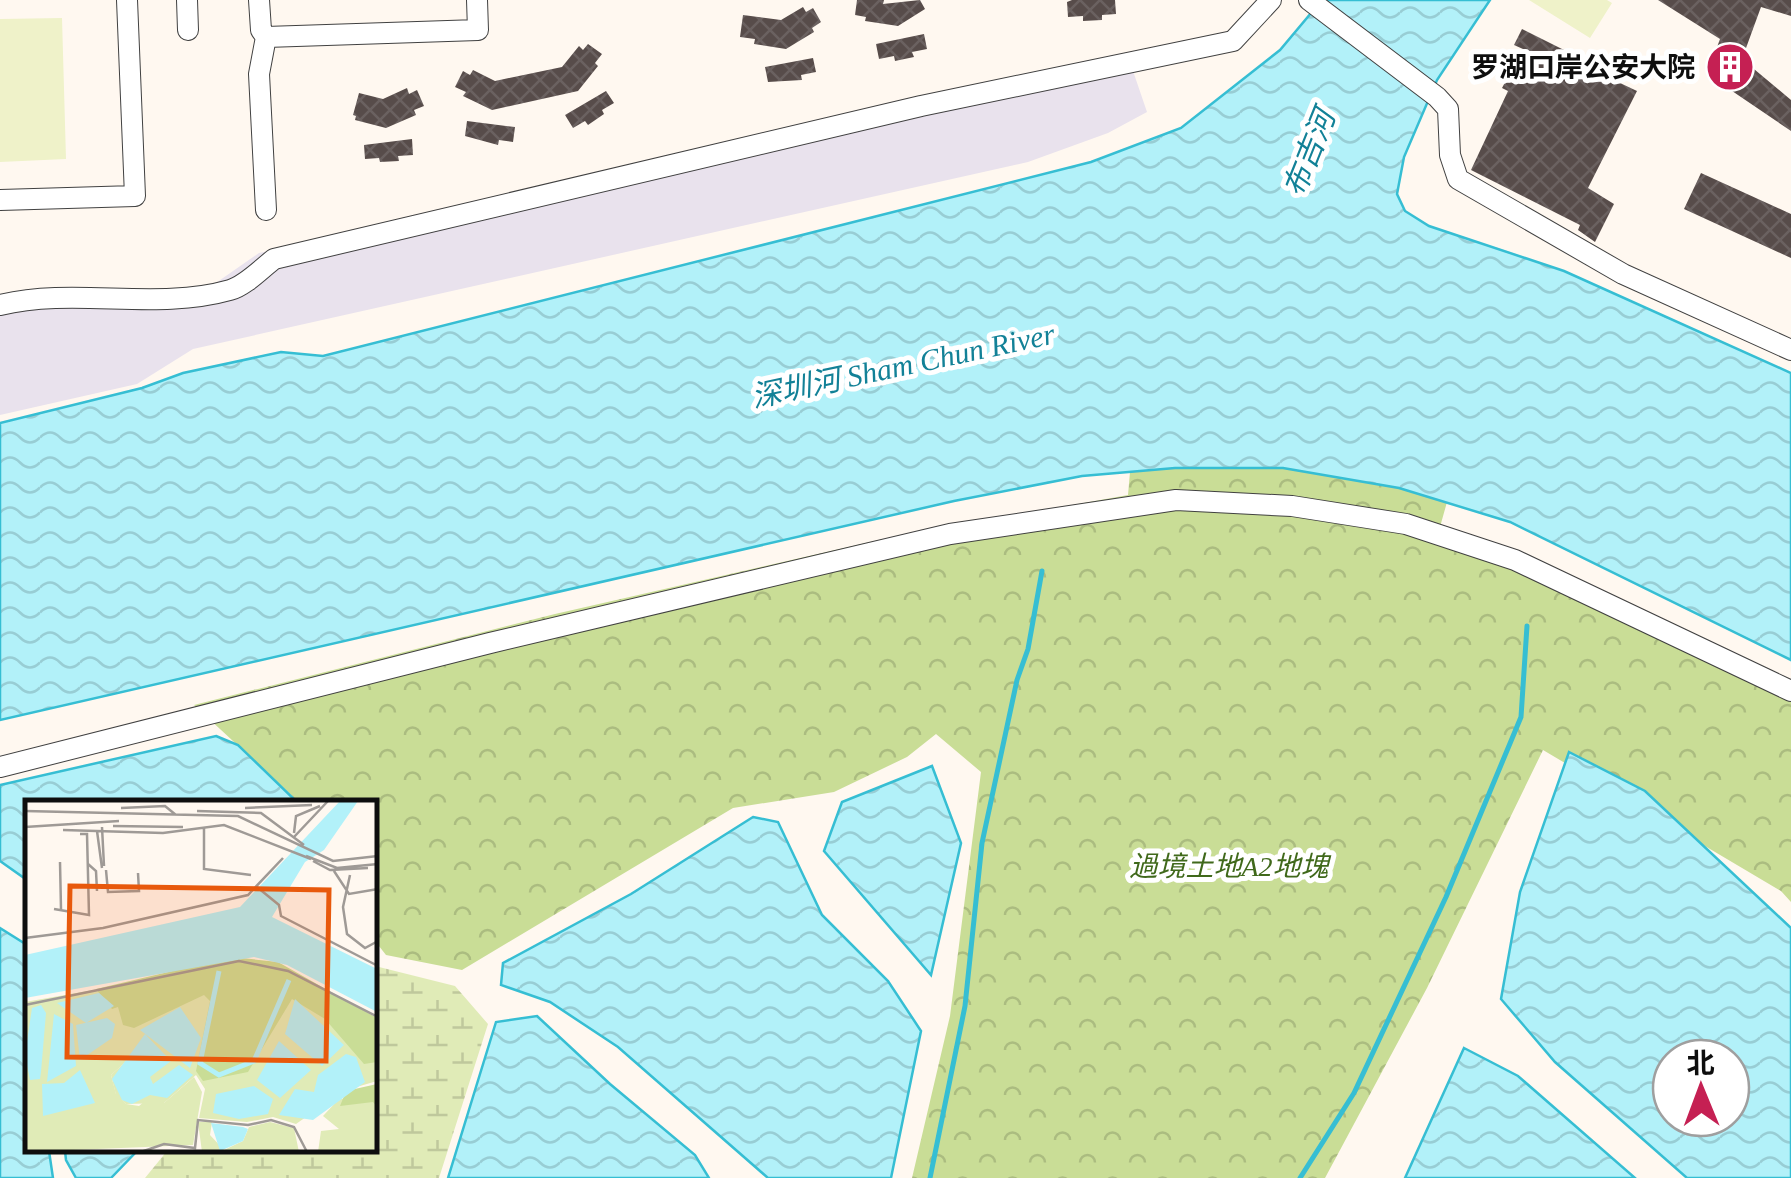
<svg xmlns="http://www.w3.org/2000/svg" width="1791" height="1178" viewBox="0 0 1791 1178" font-family="'Times New Roman','Noto Sans SC',serif">
  <style>
    .industrial { fill: #e9e2ed }
    .forest { fill: url(#forest-crowns) }
    .wetland { fill: url(#wetland-marsh) }
    .pitch { fill: #eff2c9 }
    .water { fill: url(#water-waves); stroke: #36bed3; stroke-width: 2.5; fill-rule: evenodd }
    .lines { fill: none; stroke-linecap: round; stroke-linejoin: round }
    .stream { stroke: #36bed3; stroke-width: 5 }
    .building { fill: url(#building-cross-hatch) }
    .minor-casing { stroke: #414141; stroke-width: 22 }
    .minor { stroke: #fff; stroke-width: 20 }
    .labels { text-anchor: middle; dominant-baseline: central; stroke-width: 10; stroke-linejoin: round; paint-order: stroke }
    .poi-label { font-size: 28px; font-weight: bold; fill: #0e0e0e; stroke: #fff; text-anchor: end }
    .park-label { font-size: 28px; font-style: italic; fill: #40691b; stroke: #fff }
    .water-label { font-size: 30px; font-style: italic; fill: #128197; stroke: #fff }
    .inset-river { fill: none; stroke: #b2f1f9; stroke-width: 5 }
    .inset-road { fill: none; stroke: #9f9a96; stroke-width: 2.5 }
    .view { fill: #e8590c; fill-opacity: 0.15; stroke: #e8590c; stroke-width: 5 }
    .inset-edge { fill: none; stroke: #0e0e0e; stroke-width: 5 }
  </style>
  <defs>
    <pattern id="forest-crowns" width="20" height="18" patternUnits="userSpaceOnUse" patternTransform="scale(2.5)"><rect width="20" height="18" fill="#c9dd96"/><path d="M2 6a3 3 0 1 1 6 0M12 15a3 3 0 1 1 6 0" fill="none" stroke="#abbc80"/></pattern>
    <pattern id="wetland-marsh" width="20" height="14" patternUnits="userSpaceOnUse" patternTransform="scale(2.5)"><rect width="20" height="14" fill="#e0ebb7"/><path d="M1 5h8M5 5V1M11 12h8M15 12V8" fill="none" stroke="#bfc89c"/></pattern>
    <pattern id="water-waves" width="16" height="10" patternUnits="userSpaceOnUse" patternTransform="scale(2.5)"><rect width="16" height="10" fill="#b2f1f9"/><path d="M0 5q4-4 8 0t8 0" fill="none" stroke="#98cdd4"/></pattern>
    <pattern id="building-cross-hatch" width="8" height="8" patternUnits="userSpaceOnUse" patternTransform="scale(2.5)"><rect width="8" height="8" fill="#574c4a"/><path d="M0 0l8 8M0 8l8-8" fill="none" stroke="#6a6160"/></pattern>
  </defs>
  <rect width="100%" height="100%" fill="#fff8f0"/>
  <path class="industrial" d="M1132,68L1147,112L1108,133L1028,162L193,349L137,384L0,415V299L190,301L259,253Z"/>
  <path class="forest" d="M1175,468H1283L1399,488L1447,502L1440,527L1675,625L1791,684V902L1781,891L1543,750L1427,988L1325,1178H912L950,1016L981,772L936,734L907,757L834,792L733,808L462,970L386,955L375,941V803H300L194,705L555,614L879,540L1128,495L1130,472Z"/>
  <path class="wetland" d="M375,966L455,986L488,1024L439,1178H145L167,1151L375,1150Z"/>
  <path class="pitch" d="M1529,0H1607L1612,3L1590,38Z
    M62,18L66,159L0,162V19Z"/>
  <path class="water" d="M1322,0H1490L1437,80L1404,157L1397,194L1405,211L1429,226L1564,271L1791,373V660L1510,522L1399,488L1283,468H1175L1082,476L954,501L0,720V423L142,388L183,373L281,352L323,356L1091,162L1181,128L1280,50Z
    M216,736L238,745L298,803H28L27,880L0,861V785Z
    M1569,752L1645,791L1791,928V1178H1687L1555,1062L1501,999L1520,892ZM1671,1058H1731V1118H1671Z
    M932,766L961,843L931,975L824,851L842,802Z
    M753,817L778,822L822,915L888,981L921,1031L891,1178H768L618,1047L550,1002L501,985L503,963L631,894Z
    M0,928L27,945L28,1150L49,1151L53,1178H0Z
    M537,1016L610,1084L695,1155L709,1178H448L496,1022Z
    M1464,1048L1518,1076L1635,1178H1405Z
    M65,1151V1150L137,1151L111,1178H76L66,1160Z"/>
  <g class="lines">
    <path class="stream" d="M930,1178L965,1006L982,843L1017,680L1028,649L1042,571
      M1300,1178L1354,1093L1446,897L1521,717L1527,626"/>
  </g>
  <path class="building" d="M857,0H884L883,4L920,0L925,9L898,26L865,21L866,17L855,15Z
    M1072,0H1115L1116,14L1102,15V20L1083,21V16L1068,17L1067,2Z
    M1658,0H1791V16L1761,7L1742,59L1791,100V131L1707,74L1720,39Z
    M803,7L806,12L813,8L821,22L812,28L814,32L786,49L754,44L755,39L740,37L743,15L781,20Z
    M1522,29L1586,61L1584,66L1637,91L1588,188L1614,204L1595,242L1578,230L1580,225L1471,170L1508,91L1502,88L1523,49L1514,45Z
    M924,34L927,49L912,52L914,57L895,61L894,56L879,59L876,44Z
    M588,44L602,54L595,63L598,66L578,91L492,110L463,96L466,92L455,87L463,71L470,75L473,70L495,81L562,67L579,46L583,50Z
    M813,58L816,72L801,75L802,80L768,82L765,67Z
    M407,88L409,94L417,90L424,106L414,110L416,115L386,128L355,120L356,116L353,115L359,93L383,99Z
    M606,91L614,103L602,110L604,114L588,125L585,121L573,128L565,115Z
    M467,121L515,127L513,142L499,140L498,145L465,136Z
    M412,139L413,155L398,156L399,161L380,162L379,158L365,159L364,145Z
    M1701,173L1791,214V258L1684,209Z"/>
  <g class="lines">
    <g class="minor-casing">
      <path id="minor" d="M187,0L188,30
        M259,0L261,30L266,37L478,30L477,0
        M1309,0L1437,97L1448,109L1450,155L1458,179L1623,274L1791,350
        M266,37L259,74L266,210
        M0,200L135,196L127,0
        M0,305C75,287 156,311 230,290C245,286 261,269 274,259L921,106L1233,41L1271,0
        M0,767L490,643L950,534L1176,500L1292,506L1406,524L1515,560L1791,691"/>
    </g>
    <use href="#minor" class="minor"/>
  </g>
  <defs>
    <g id="building-disc" transform="scale(2.5)"><circle r="9.5" fill="#c52053" stroke="#fff"/><path d="M-4-6H4V6H1V3H-1V6H-4ZM-2.5-4.3h1.7v1.8h-1.7ZM.8-4.3h1.7v1.8H.8ZM-2.5-1h1.7V.8h-1.7ZM.8-1h1.7V.8H.8Z" fill="#fff"/></g>
  </defs>
  <g fill-rule="evenodd">
    <use href="#building-disc" x="1730" y="67"/>
  </g>
  <g class="labels">
    <g class="poi-label">
      <text x="1695" y="67">罗湖口岸公安大院</text>
    </g>
    <g class="park-label">
      <text x="1229" y="866">過境土地A2地塊</text>
    </g>
    <g class="water-label">
      <text transform="translate(1309 153) rotate(-68)">布吉河</text>
      <text transform="translate(903 365) rotate(-12)">深圳河 Sham Chun River</text>
    </g>
  </g>
  <g transform="translate(25 800)">
    <rect width="352" height="352" fill="#fff8f0"/>
    <path d="M205,166L352,222V281L318,291L271,324L248,317L222,322L174,318L180,289L171,275L139,303L101,304L91,295L86,275L105,258L91,238L71,286L74,305L0,325V202ZM352,297V352H293L296,331L314,329L298,316L314,299ZM173,322H187L185,335L199,350L218,341L224,327L245,322L269,328L274,352H177Z" fill="#e0ebb7"/>
    <path d="M207,157L253,162L352,218V262L339,264L300,219L267,199L223,272L178,281L171,271L185,201L179,195L109,228L98,225L93,207L87,209L71,189ZM352,284V307L348,302L315,306L321,291Z" fill="#c9dd96"/>
    <path d="M92,224L113,235L105,258L86,275L91,294L101,304L114,306L126,296L139,303L169,277L177,292L168,345L0,352V324L72,304L57,264L90,237Z" fill="#e0ebb7"/>
    <path d="M315,1H333L299,50L280,62L247,117L352,169V212L262,165L229,157L0,198V155L215,107ZM74,193L89,206L61,223L32,203ZM270,199L319,245L297,266L260,234ZM16,205L21,213L16,272L15,279L5,280L0,255L7,208ZM155,207L176,238L165,268L115,230ZM29,214L48,224L51,266L22,282ZM82,218L90,224L87,238L55,260L51,225ZM120,234L146,261L125,277L128,284L154,265L168,275L142,298L125,295L107,304L97,300L87,279ZM254,241L286,270L255,298L232,280ZM321,254L331,257L340,282L288,320L254,315L270,289L289,292L293,275ZM55,270L70,303L18,316L17,284L39,283ZM229,286L248,299L243,314L214,319L188,313L191,294ZM186,323L218,327L223,329L218,341L195,351Z" fill="#b2f1f9"/>
    <path class="inset-river" d="M194,171L175,263L194,275L229,261L264,180"/>
    <path class="inset-road" d="M96,8L140,6L151,15M220,8L287,5M0,11L213,16L308,61L353,56M172,11L236,13L279,45M88,26L158,27M0,27L94,21M77,27L79,66M179,27V69L226,75M38,30L138,33L199,25L286,59M72,31L77,68M269,33L271,16L295,6M269,37L303,1M281,56L312,68L353,64M288,61L305,70L343,68M35,62L36,109M63,64L71,71L72,91M81,70L83,92L114,91L113,73M309,71L324,94L353,89M325,75L318,107L322,134L340,148L353,141M232,87L254,105L256,116L353,166M29,109L64,115L62,34H55M0,138L78,128L223,95L258,58M0,205L214,161L263,171L353,217M116,352L139,344L170,348L173,320L223,325L246,320L269,327L282,352"/>
    <path class="view" d="M45,86L304,90L301,261L42,257Z"/>
    <rect width="352" height="352" class="inset-edge"/>
  </g>
  <g transform="translate(1701 1088) rotate(359)"><circle r="48" fill="#ffffff" stroke="#9f9f9f" stroke-width="2.5"/>
  <path d="M0-8L18 38L0 25L-18 38Z" fill="#c52053"/>
  <text y="-15" font-size="28" font-weight="bold" text-anchor="middle" fill="#0e0e0e">北</text>
  </g>
</svg>
